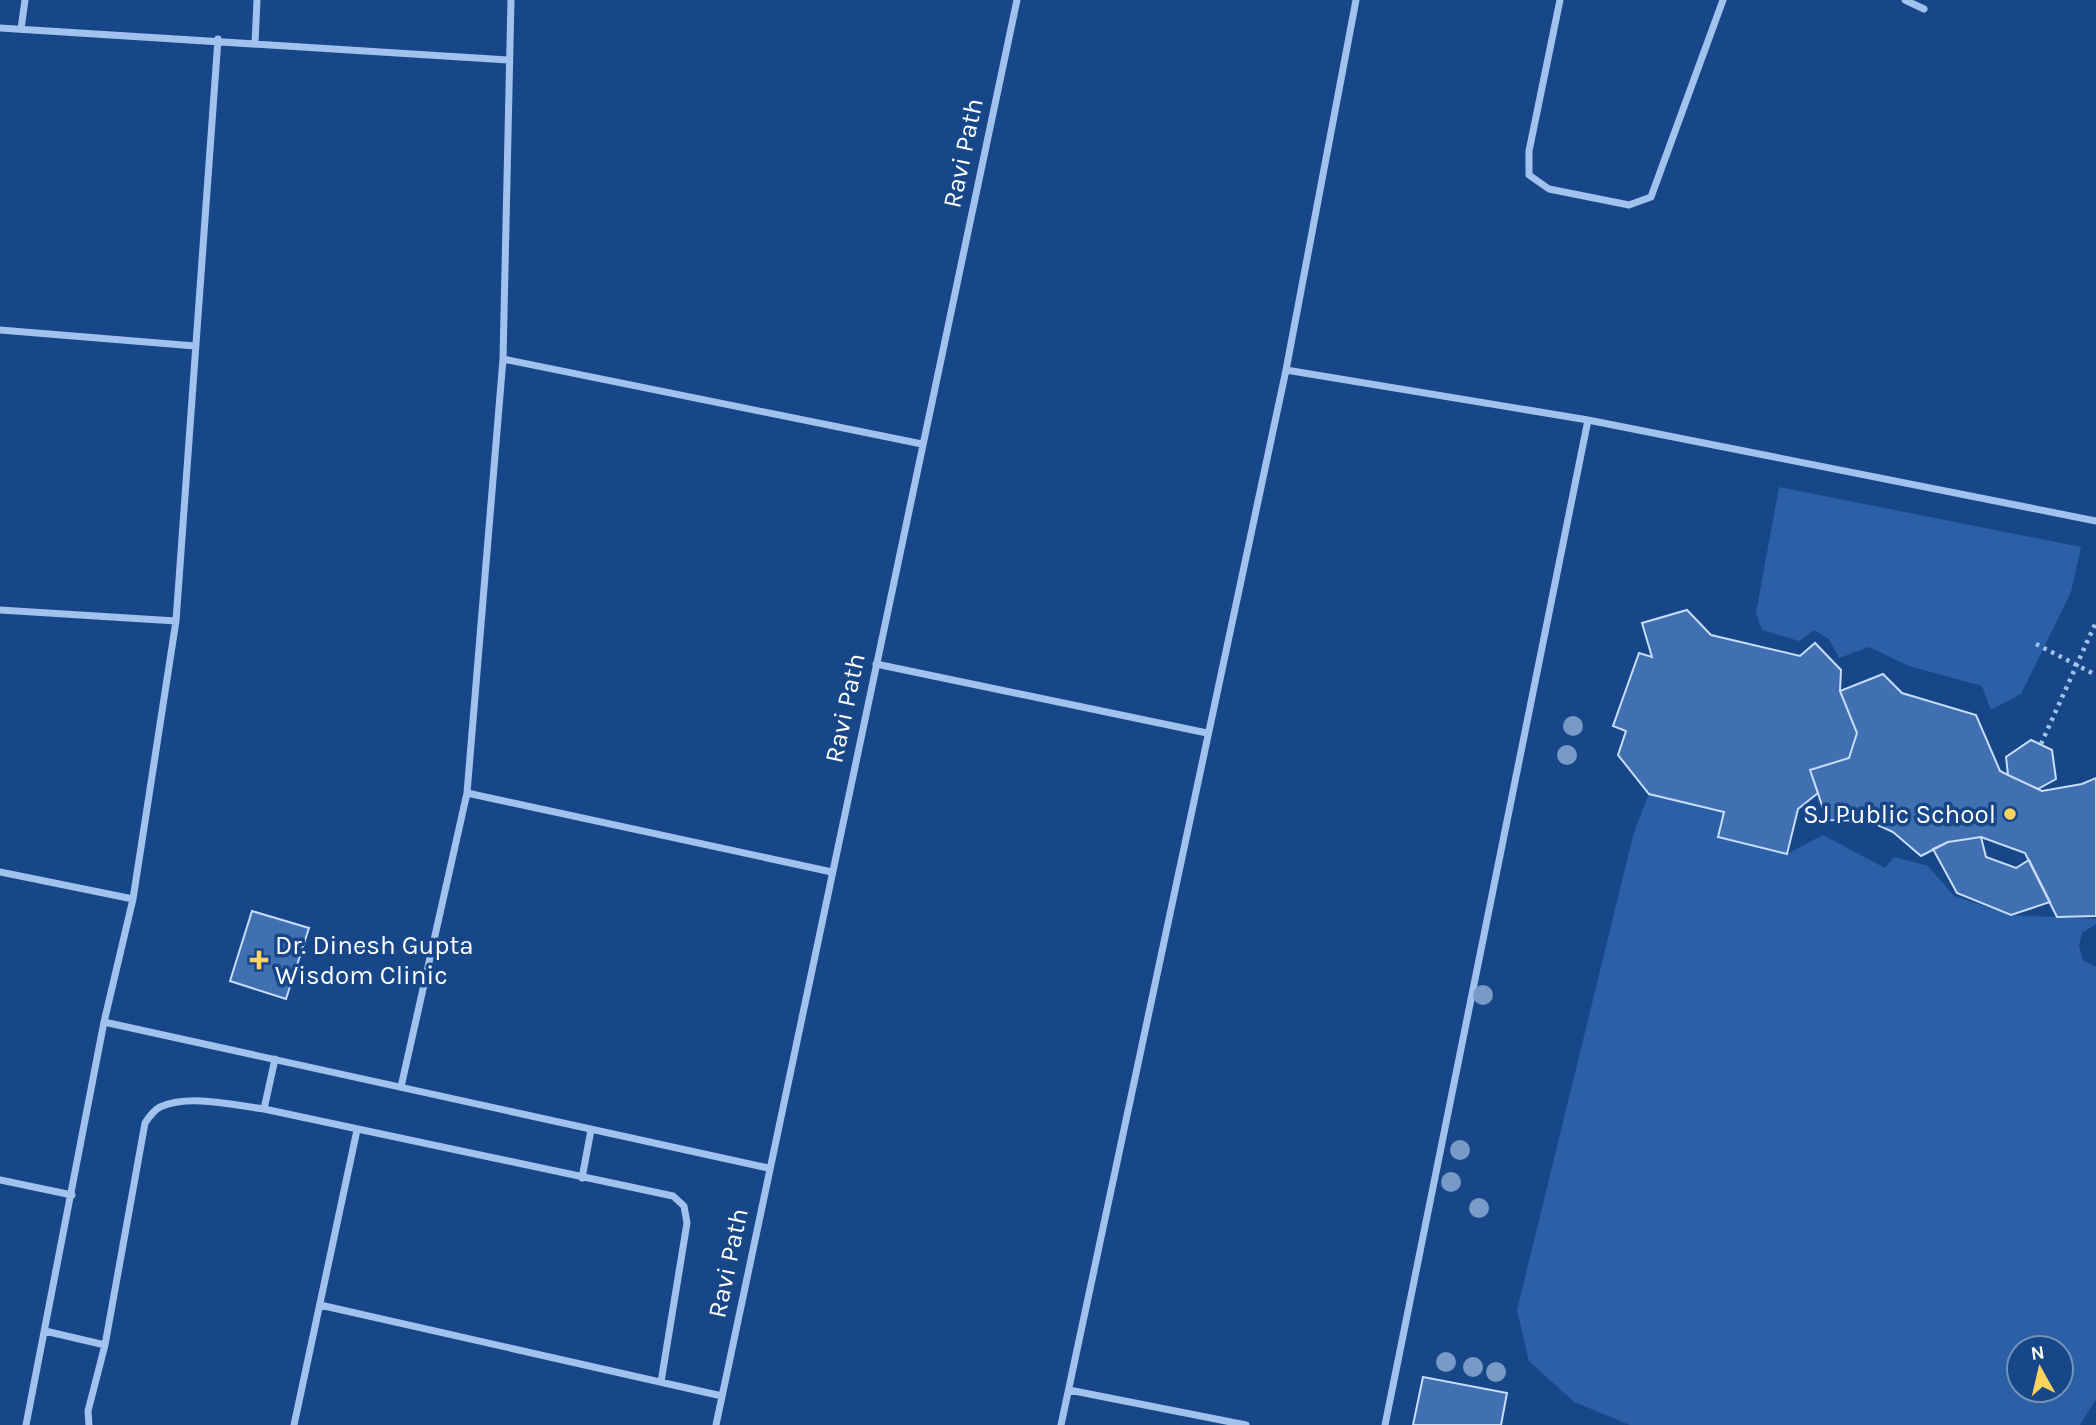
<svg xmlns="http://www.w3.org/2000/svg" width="2096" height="1425" viewBox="0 0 2096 1425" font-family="Karla,sans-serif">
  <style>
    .green { fill: #2b60a7; fill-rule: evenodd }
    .building { fill: #4170b2; stroke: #c7ddfa; stroke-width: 2 }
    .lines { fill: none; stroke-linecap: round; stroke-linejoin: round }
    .path { stroke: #a1c2ed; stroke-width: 4.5; stroke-dasharray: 3.5 5; stroke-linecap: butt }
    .minor { stroke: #a1c2ed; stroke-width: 7 }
    .tree { fill: #789ac7 }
    .poi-dot { fill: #ffd45e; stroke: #184789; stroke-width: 2.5 }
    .labels { text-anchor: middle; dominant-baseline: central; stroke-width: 7; stroke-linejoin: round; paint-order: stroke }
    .street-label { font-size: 26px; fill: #fff; stroke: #184789 }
    .poi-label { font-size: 26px; fill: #fff; stroke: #184789; text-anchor: end }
  </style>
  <rect width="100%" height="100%" fill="#184789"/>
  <path class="green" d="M1779,487L2081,547L2071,592L2021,694L1991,710L1982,686L1909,666L1869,647L1839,658L1829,639L1814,630L1799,641L1762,630L1756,613Z
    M1649,794L1724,812L1718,838L1787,854L1823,835L1885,868L1894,857L1928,866L1954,896L2011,915L2096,919V924L2082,933L2079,945L2083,960L2096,967V1399L2080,1425H1630L1574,1402L1529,1361L1517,1310L1634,832ZM2019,1348H2061V1390H2019Z"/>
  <path class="building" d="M1687,610L1711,635L1800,656L1815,643L1841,670L1840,691L1857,733L1849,758L1810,770L1818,793L1798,809L1787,854L1718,837L1724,812L1649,794L1618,755L1626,731L1613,726L1639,653L1652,657L1642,623Z
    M1883,674L1902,693L1976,715L2000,771L2008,775L2042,791L2082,784L2096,778V916L2057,917L2025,853L1981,837L1948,842L1921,856L1893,832L1869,821L1827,820L1810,770L1849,758L1857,733L1840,691Z
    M2031,740L2052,750L2056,779L2038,789L2008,775L2006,757Z
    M1981,837L1986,857L2016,868L2029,860L2050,902L2011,915L1957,893L1933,849L1948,842Z
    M252,911L309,928L286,999L230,981Z
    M1423,1377L1507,1393L1501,1425H1413Z"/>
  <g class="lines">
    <path class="path" d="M2036,644L2096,675
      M2041,744L2096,622"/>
    <path class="minor" d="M1560,0L1529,151V175L1549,189L1629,205L1651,197L1723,0
      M1905,0L1924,9
      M0,28L508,60
      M21,29L25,0
      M255,43L257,0
      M0,330L195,346
      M503,359L922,444
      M1286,370L1588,420L2096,521
      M0,610L176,621
      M876,664L1207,733
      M467,793L832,872
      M0,872L133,899
      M104,1022L768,1168
      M401,1087L467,793L503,359L511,0
      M264,1109L275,1059
      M582,1178L591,1130
      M0,1180L72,1195
      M320,1305L722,1396
      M45,1331L105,1345
      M1069,1390L1246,1425
      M26,1425L104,1022L133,899L176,621L218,39
      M89,1425L88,1411L105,1345L145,1123C149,1117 154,1110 160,1107C190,1094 232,1105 264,1109L673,1196L684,1206L687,1223L661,1382
      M294,1425L357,1130
      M716,1425L1017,0
      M1061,1425L1286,370L1356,0
      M1385,1425L1588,420"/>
  </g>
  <g class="tree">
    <circle cx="1573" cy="726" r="10"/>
    <circle cx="1567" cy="755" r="10"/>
    <circle cx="1483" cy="995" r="10"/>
    <circle cx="1460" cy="1150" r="10"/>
    <circle cx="1451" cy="1182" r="10"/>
    <circle cx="1479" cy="1208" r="10"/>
    <circle cx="1446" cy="1362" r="10"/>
    <circle cx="1473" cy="1367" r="10"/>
    <circle cx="1496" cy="1372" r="10"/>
  </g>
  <g class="poi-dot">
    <circle cx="2010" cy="814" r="7"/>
    <path d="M255.5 949.5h7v7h7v7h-7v7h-7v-7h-7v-7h7z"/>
  </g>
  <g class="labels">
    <g class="street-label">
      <text transform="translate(963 153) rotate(-78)">Ravi Path</text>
      <text transform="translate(845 708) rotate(-78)">Ravi Path</text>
      <text transform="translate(728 1263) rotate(-78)">Ravi Path</text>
    </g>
    <g class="poi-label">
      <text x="1996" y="814">SJ Public School</text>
      <text x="275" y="945" text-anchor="start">Dr. Dinesh Gupta<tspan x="275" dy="30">Wisdom Clinic</tspan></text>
    </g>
  </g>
  <g transform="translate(2040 1369) rotate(352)"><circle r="33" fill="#184789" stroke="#7491b8" stroke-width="2"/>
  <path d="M0-5L12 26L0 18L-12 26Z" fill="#ffd45e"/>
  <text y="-10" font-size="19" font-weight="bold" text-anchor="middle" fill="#ffffff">N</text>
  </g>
</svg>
